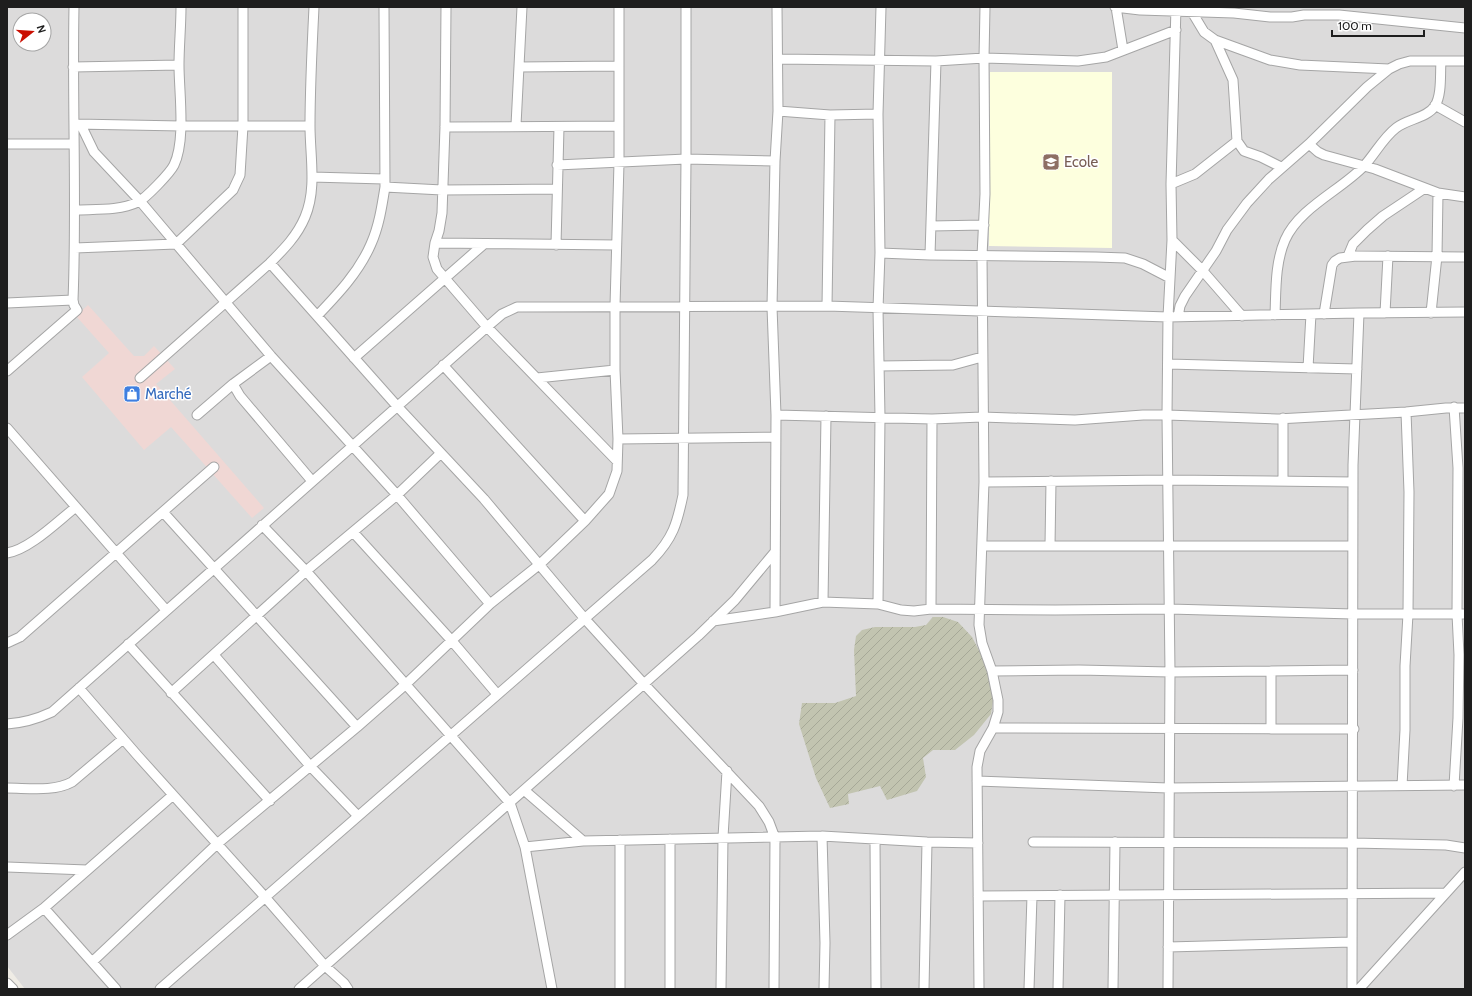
<svg xmlns="http://www.w3.org/2000/svg" width="1472" height="996" viewBox="0 0 1472 996" font-family="Cabin,sans-serif">
  <style>
    .residential { fill: #dcdbdb; fill-rule: evenodd }
    .commercial { fill: #f0d7d4 }
    .education { fill: #fdffde }
    .construction { fill: url(#construction-furrows) }
    .lines { fill: none; stroke-linecap: round; stroke-linejoin: round }
    .minor-casing { stroke: #a5a5a5; stroke-width: 11 }
    .minor { stroke: #fff; stroke-width: 9 }
    .labels { text-anchor: middle; dominant-baseline: central; stroke-width: 3; stroke-linejoin: round; paint-order: stroke }
    .education-label { font-size: 15px; fill: #785e54; stroke: #fff; text-anchor: start }
    .shop-label { font-size: 15px; fill: #366cbe; stroke: #fff; text-anchor: start }
  </style>
  <defs>
    <pattern id="construction-furrows" width="10" height="10" patternUnits="userSpaceOnUse"><rect width="10" height="10" fill="#c2c4b0"/><path d="M-1 1l2-2M0 10L10 0M9 11l2-2" fill="none" stroke="#a6a897"/></pattern>
  </defs>
  <rect width="100%" height="100%" fill="#efece5"/>
  <path class="residential" d="M7,7H1465V989H25L7,966ZM20,20H44V44H20Z"/>
  <path class="commercial" d="M88,305L134,356H144L154,346L175,369L156,384L264,508L252,518L171,427L144,450L82,377L109,353L76,316Z"/>
  <path class="education" d="M990,72H1112V248L989,246Z"/>
  <path class="construction" d="M933,617H943L958,622L972,637L984,660L990,679L993,701L991,714L974,735L955,750H933L923,758L926,777L917,791L887,800L880,786L848,794L849,804L830,808L816,778L799,724L802,703H835L856,696L854,650L856,636L862,630L875,627H915L926,625Z"/>
  <g class="lines">
    <g class="minor-casing">
      <path id="minor" d="M446,7L445,127L442,213L439,231L435,243L433,257L437,269L487,327L617,461
        M1115,7L1140,10L1234,13L1270,17H1292L1304,15H1339L1465,28
        M1116,7L1123,50
        M1192,12L1204,32L1215,40L1270,60L1300,65L1389,69
        M1215,40L1233,80L1237,141
        M778,59L936,61L984,58L1078,61L1106,57L1176,30
        M73,67L179,65
        M519,67L619,66
        M1435,105L1465,122
        M778,111L830,115L878,114
        M76,124L181,126H310
        M81,125L94,152L140,201L271,356L397,495L490,604
        M516,125L522,7
        M445,127L619,126
        M7,144H74
        M1309,144L1318,152L1324,155L1375,169L1438,193L1465,197
        M557,165L686,159L775,161
        M312,177L384,179
        M1171,184L1195,174L1237,141L1244,151L1261,157L1281,167
        M385,187L442,190L557,189
        M75,210C96,209 119,211 138,202C146,198 170,173 174,165C186,140 179,93 179,65C179,46 181,26 181,7
        M931,226L984,225
        M1172,240L1202,270L1242,316
        M435,243L616,245
        M556,245L559,127
        M75,248L176,244L233,190L240,175L243,126V7
        M880,253L930,255L1096,257L1125,258L1143,264L1170,278
        M930,255L936,61
        M1348,256L1353,244L1367,230L1383,216L1425,188
        M270,263L397,406L484,499L585,619L644,684L759,806L769,822L775,838L774,989
        M73,300C77,202 72,105 74,7
        M7,303L73,300L74,305L77,310L7,371
        M827,306L830,115
        M1359,313L1465,312
        M1385,313L1388,256
        M1431,313L1437,256L1438,193
        M1324,314L1332,265L1335,261L1340,258L1356,256L1465,257
        M1275,315C1276,290 1275,263 1285,240C1299,208 1341,190 1364,166C1375,154 1383,138 1396,128C1407,119 1427,118 1435,106C1442,94 1440,75 1441,61
        M317,316C338,294 359,272 371,244C379,226 382,206 385,187L384,7
        M1178,317L1180,306L1185,296L1216,251L1227,230L1247,203L1269,179L1309,144L1367,87L1389,69L1399,64L1410,61H1465
        M354,358L484,244
        M1168,364L1357,369
        M443,365L585,521
        M879,366L953,365L982,357
        M1308,368L1311,314
        M140,378L270,263C284,249 297,236 305,217C317,189 310,156 310,126C310,87 312,47 314,7
        M537,378L615,370
        M233,384L240,396L312,481
        M197,415L233,384L271,356
        M776,415L932,419L982,417L1075,420L1143,415H1167L1277,419L1406,412L1446,408H1465
        M1283,418V481
        M7,428L166,610
        M618,439L775,437
        M984,482L1168,480L1353,482
        M163,512L357,727
        M262,525L306,571L510,803L525,847L552,989
        M353,532L452,641L497,694
        M982,546H1352
        M1050,546L1051,481
        M7,553C29,550 58,521 76,507
        M823,602L826,416
        M878,604L880,417L878,309L880,253L878,114L881,7
        M931,609L932,419
        M775,612L776,415L772,307L775,161L778,111L777,7
        M713,621L775,612L823,602L878,604L901,610L914,611L931,609L1055,610L1169,609L1353,614H1465
        M7,643L20,637L214,467
        M128,644L270,801
        M214,655L311,767L358,816
        M992,671L1079,670L1170,672L1353,670
        M1271,671V729
        M79,688L138,756L265,897L325,966L344,983L348,989
        M171,693L306,571L397,495L441,453
        M7,724C23,723 37,719 52,712L487,327L502,314L517,307L827,306L1168,317L1359,313L1353,465L1352,989
        M993,728L1354,729
        M977,781L1168,788L1465,785
        M1402,786L1405,730V666L1408,614L1409,492L1406,412
        M1454,786L1458,718L1459,655L1457,614L1458,468L1454,407
        M7,788C28,788 54,792 72,782L123,739
        M524,790L583,841
        M822,836L825,943L824,989
        M670,839V989
        M875,840L876,989
        M1033,842L1352,843L1446,845L1465,848
        M525,847L583,841L822,836L927,842L978,843
        M7,867L87,870
        M978,896L1446,893
        M44,908L116,989
        M7,935L44,908L173,795
        M1168,947L1351,942
        M92,962L217,844L357,727L406,684L490,604L540,564L585,521L609,494L617,471L618,439L615,370V306L619,163V7
        M7,983L13,989
        M160,989L652,560C673,538 677,524 683,495L686,159V7
        M299,989L698,636L735,600L774,553
        M620,989V840
        M721,989L723,837L727,771
        M924,989L927,842
        M979,989L977,767L980,751L993,728L998,712V700L992,671L982,643L979,625L984,482L982,256L985,194L984,58L985,7
        M1029,989L1032,896
        M1058,989L1060,895
        M1113,989L1115,842
        M1168,989L1170,672L1167,415L1168,317L1172,240L1171,184L1176,7
        M1359,989L1465,872"/>
    </g>
    <use href="#minor" class="minor"/>
  </g>
  <defs>
    <g id="school-square" transform="scale(0.9)"><rect x="-9" y="-9" width="18" height="18" rx="4" fill="#8d6e63" stroke="#fff"/><path d="M0-5L7-2L0 1L-7-2ZM-4 1L0 2.5L4 1V4Q0 6-4 4Z" fill="#fff"/></g>
    <g id="shop-square" transform="scale(0.9)"><rect x="-9" y="-9" width="18" height="18" rx="4" fill="#3f7fe0" stroke="#fff"/><path d="M-5-2.5h2.3a2.7 3.5 0 0 1 5.4 0H5L5.5 6h-11ZM-1.5-2.5h3a1.5 2.3 0 0 0-3 0Z" fill="#fff"/></g>
  </defs>
  <g fill-rule="evenodd">
    <use href="#school-square" x="1051" y="162"/>
    <use href="#shop-square" x="132" y="394"/>
  </g>
  <g class="labels">
    <g class="education-label">
      <text x="1064" y="162">Ecole</text>
    </g>
    <g class="shop-label">
      <text x="145" y="394">Marché</text>
    </g>
  </g>
  <rect width="1472" height="996" fill="none" stroke="#1e1e1e" stroke-width="16"/>
  <g transform="translate(32 32) rotate(73)"><circle r="19" fill="#ffffff" stroke="#a5a5a5"/>
  <path d="M0-3L7 15L0 10L-7 15Z" fill="#ca0f02"/>
  <text y="-6" font-size="11" font-weight="bold" text-anchor="middle" fill="#1e1e1e">N</text>
  </g>
  <path d="M1332 30v6h92v-6" fill="none" stroke="#1e1e1e" stroke-width="2"/>
  <text x="1338" y="30" font-size="12" fill="#1e1e1e" stroke="#ffffff" stroke-width="3" paint-order="stroke">100 m</text>
</svg>
